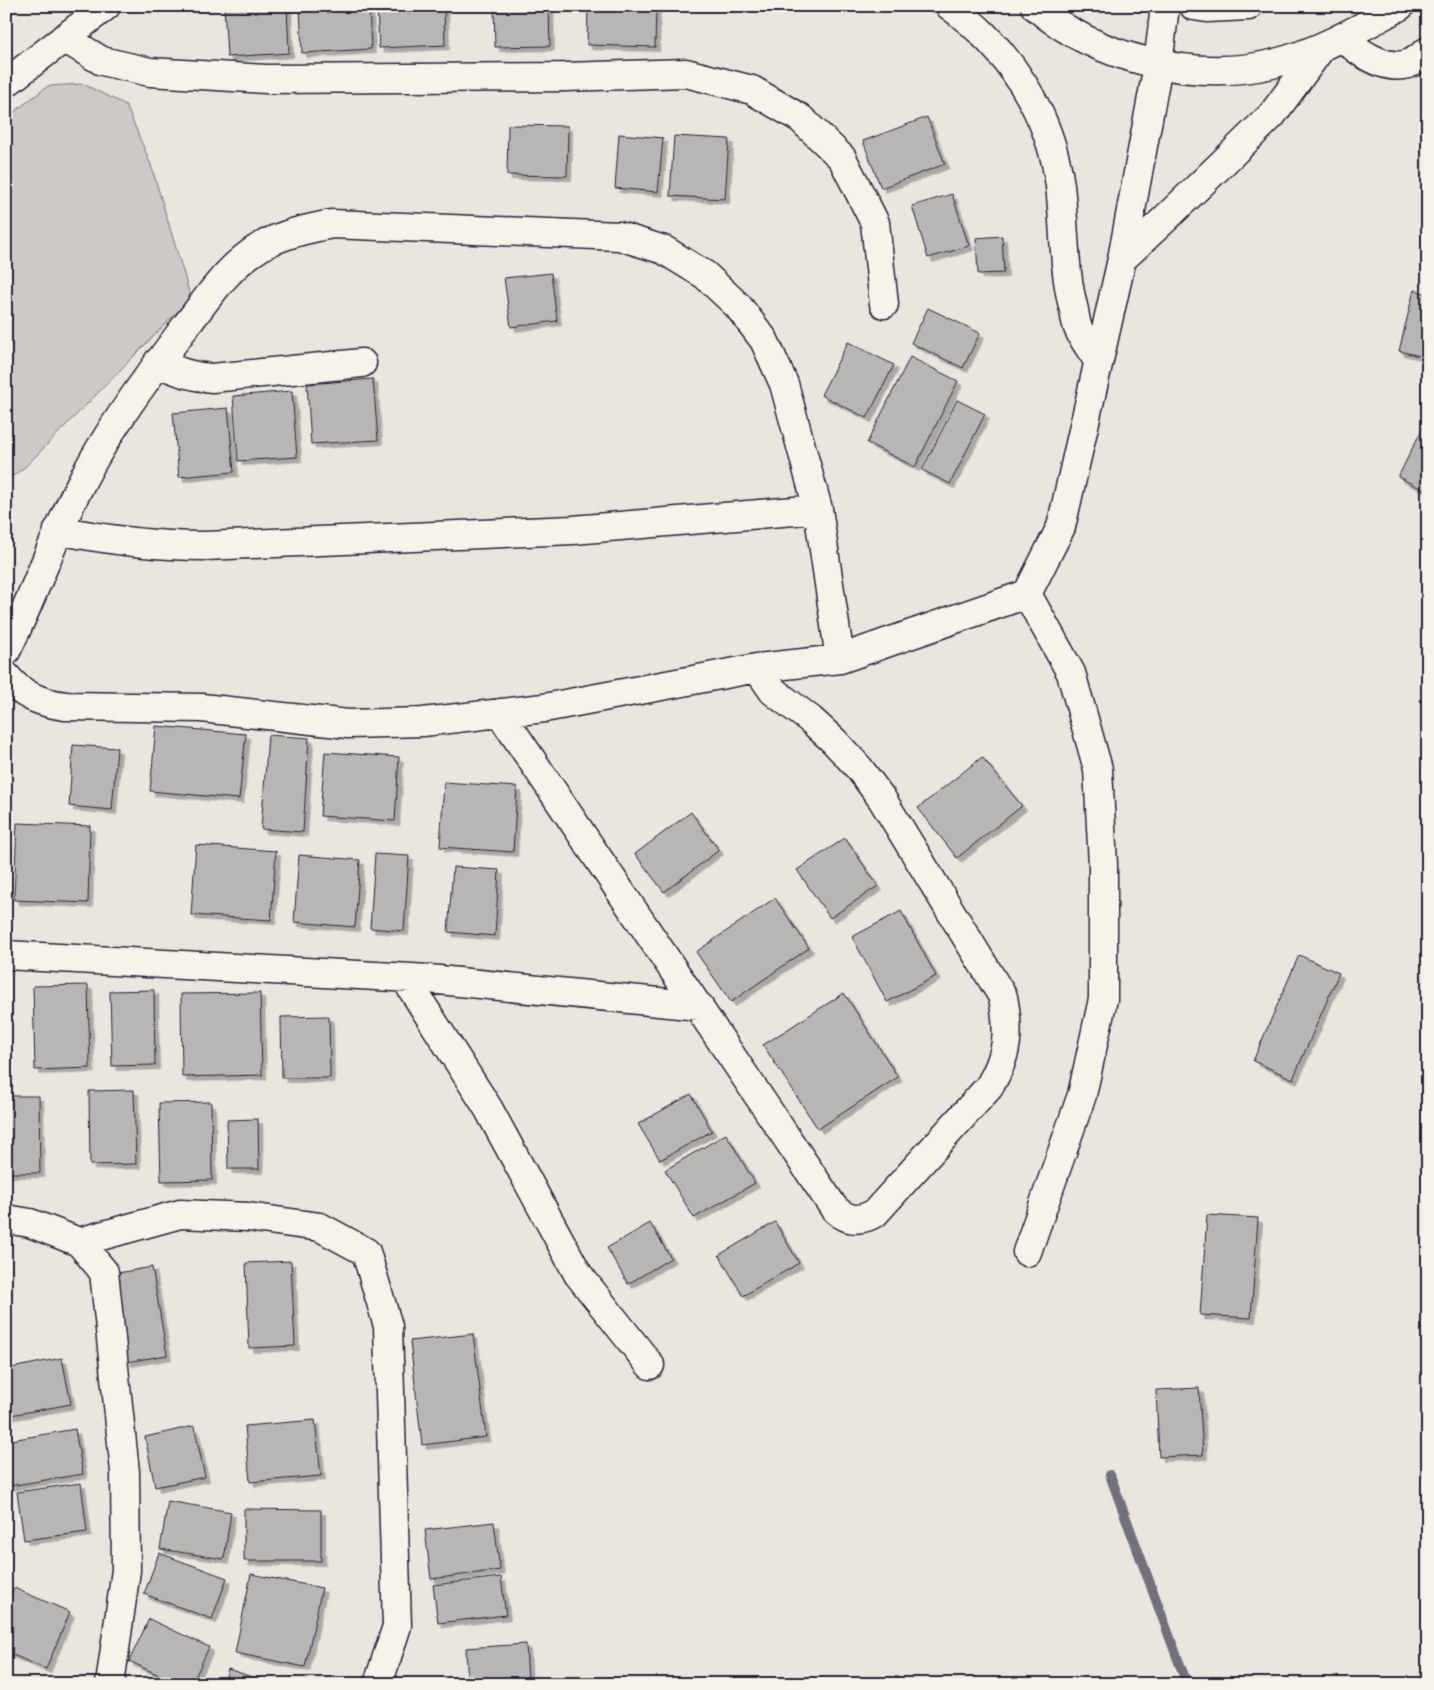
<svg xmlns="http://www.w3.org/2000/svg" width="1434" height="1690" viewBox="0 0 1434 1690" font-family="Mali,sans-serif">
  <style>
    .green { fill: #cdc9c6; stroke: #787680 }
    .lines { fill: none; stroke-linecap: round; stroke-linejoin: round }
    .stream { stroke: #716f7b; stroke-width: 10 }
    .building { fill: #b8b6b5; stroke: #22223b; filter: url(#shadow) }
    .minor-casing { stroke: #22223b; stroke-width: 31 }
    .major-casing { stroke: #22223b; stroke-width: 31 }
    .minor { stroke: #f7f3e8; stroke-width: 28 }
    .major { stroke: #f7f3e8; stroke-width: 28 }
  </style>
  <defs>
    <filter id="shadow"><feDropShadow dx="4.5" dy="4.5" stdDeviation="0" flood-color="#0004"/></filter>
  </defs>
  <rect width="100%" height="100%" fill="#eae6de"/>
  <filter id="ink" filterUnits="userSpaceOnUse"><feTurbulence type="fractalNoise" baseFrequency=".02" numOctaves="2"/><feDisplacementMap in="SourceGraphic" scale="10" xChannelSelector="R" yChannelSelector="G"/><feConvolveMatrix kernelMatrix="1 2 1 2 8 2 1 2 1" color-interpolation-filters="sRGB"/></filter>
  <g filter="url(#ink)">
    <path class="green" d="M83,84L126,105L151,165L191,298L25,467L6,481V118L48,86Z"/>
    <g class="lines">
      <path class="stream" d="M1110,1475L1187,1684"/>
    </g>
    <path class="building" d="M224,6H287L289,53L227,57Z
      M300,6H369L371,49L302,53Z
      M377,6H444L445,45L379,48Z
      M494,6H549L550,46L495,47Z
      M588,6H656L655,47L587,45Z
      M927,117L945,164L881,188L863,141Z
      M508,125L568,126L567,176L507,175Z
      M619,134L663,138L658,192L615,188Z
      M674,136L729,139L725,199L670,196Z
      M952,194L969,246L928,258L912,206Z
      M1002,236L1004,273L978,274L976,238Z
      M551,273L557,321L511,327L504,278Z
      M1414,290L1428,294V358L1399,351Z
      M928,308L980,333L963,368L911,343Z
      M848,342L894,365L867,418L821,395Z
      M910,357L958,381L915,467L867,443Z
      M373,379L378,440L311,444L307,384Z
      M292,391L297,457L238,461L233,396Z
      M957,400L985,414L950,484L922,470Z
      M228,408L234,472L179,477L173,413Z
      M1428,417V492L1398,477Z
      M156,726L246,734L239,799L150,791Z
      M268,735L309,738L303,832L261,829Z
      M73,745L117,748L112,810L69,806Z
      M325,752L399,757L395,821L320,816Z
      M982,757L1022,806L957,858L918,808Z
      M444,782L517,787L513,852L440,847Z
      M691,812L719,850L664,892L635,854Z
      M17,823L90,826L88,903L14,900Z
      M845,838L878,886L830,918L797,870Z
      M196,845L276,851L271,920L191,915Z
      M375,854L409,856L404,931L370,928Z
      M299,855L360,860L355,927L294,922Z
      M453,867L499,870L495,936L448,932Z
      M775,898L809,948L731,1002L696,952Z
      M901,911L936,976L887,1002L852,937Z
      M1299,955L1339,973L1293,1079L1253,1061Z
      M88,985L90,1068L35,1070L33,986Z
      M154,990L155,1065L112,1066L110,991Z
      M260,993L262,1075L182,1077L181,994Z
      M844,993L898,1077L818,1129L763,1045Z
      M329,1016L330,1078H282L281,1017Z
      M134,1090L136,1164L90,1165L89,1091Z
      M691,1094L712,1131L660,1160L638,1124Z
      M6,1096H39L40,1173H6Z
      M211,1102L212,1180L161,1181L159,1103Z
      M258,1119L259,1169H228L227,1120Z
      M726,1134L755,1183L694,1218L665,1170Z
      M1207,1215L1258,1218L1251,1318L1200,1315Z
      M775,1222L799,1263L743,1296L719,1255Z
      M650,1223L671,1258L628,1284L607,1248Z
      M291,1261L295,1346L249,1348L246,1263Z
      M152,1267L167,1355L127,1362L112,1274Z
      M473,1334L486,1437L422,1445L410,1341Z
      M62,1358L71,1404L6,1416V1369Z
      M1199,1388L1203,1455L1159,1457L1156,1390Z
      M315,1420L321,1476L250,1482L245,1426Z
      M194,1426L205,1477L155,1487L145,1437Z
      M75,1429L83,1474L9,1486L6,1472V1441Z
      M81,1483L87,1532L24,1540L17,1492Z
      M168,1501L231,1512L224,1559L160,1549Z
      M244,1509L321,1510V1561H244Z
      M494,1522L500,1570L431,1579L425,1530Z
      M159,1553L227,1578L212,1619L144,1594Z
      M251,1574L322,1588L305,1667L235,1653Z
      M501,1577L506,1615L438,1623L433,1585Z
      M14,1588L70,1612L46,1669L6,1652V1607Z
      M149,1619L209,1647L192,1684H178L129,1661Z
      M526,1644L528,1684H468L466,1648Z
      M228,1669L273,1684H224Z"/>
    <g class="lines">
      <g class="minor-casing">
        <path id="minor" d="M950,6C1008,48 1051,114 1060,186C1065,227 1063,270 1074,310C1075,317 1076,326 1080,332C1085,342 1092,351 1098,361
          M1343,37C1357,52 1385,71 1408,64C1415,62 1422,55 1428,51
          M64,38L102,61L150,72L266,79L566,77L686,73L752,90L800,118L842,158L875,223L884,304
          M6,83L106,6
          M1122,259L1166,218L1272,115L1322,47
          M158,362C176,372 192,377 212,378L362,363
          M58,530C107,540 155,546 205,546L573,530L818,509
          M1027,594L1071,673L1098,769L1103,865V999L1082,1095L1027,1252
          M6,651C34,597 52,539 80,485C107,431 149,375 185,327C208,298 227,267 260,247C282,234 307,229 332,224L619,236L664,250L705,275L738,306L764,340L784,384L818,509L840,659
          M6,676C22,696 42,703 66,706L202,708L348,724L423,722L544,708L757,668L840,659L1027,594L1061,527L1122,259L1158,65L1165,6
          M500,713L834,1208C847,1221 859,1222 875,1213L989,1087C1008,1055 1010,1033 1003,997L882,799L859,768L834,741L811,720L773,691L757,668
          M6,955L429,979L699,1006
          M405,978L488,1108L578,1274L650,1365
          M6,1219L30,1223L79,1242L104,1272L125,1472L126,1570L110,1684
          M79,1242L180,1214L248,1217L320,1227L366,1252L388,1326L397,1626L378,1684"/>
      </g>
      <g class="major-casing">
        <path id="major" d="M1035,6C1096,59 1194,82 1272,64C1317,53 1359,29 1400,6
          M1194,6L1207,8L1248,6"/>
      </g>
      <use href="#minor" class="minor"/>
      <use href="#major" class="major"/>
    </g>
  </g>
  <rect width="1434" height="1690" fill="none" stroke="#f7f3e8" stroke-width="25"/>
  <rect x="12" y="12" width="1409" height="1665" fill="none" stroke="#22223b" stroke-width="2" filter="url(#ink)"/>
</svg>
